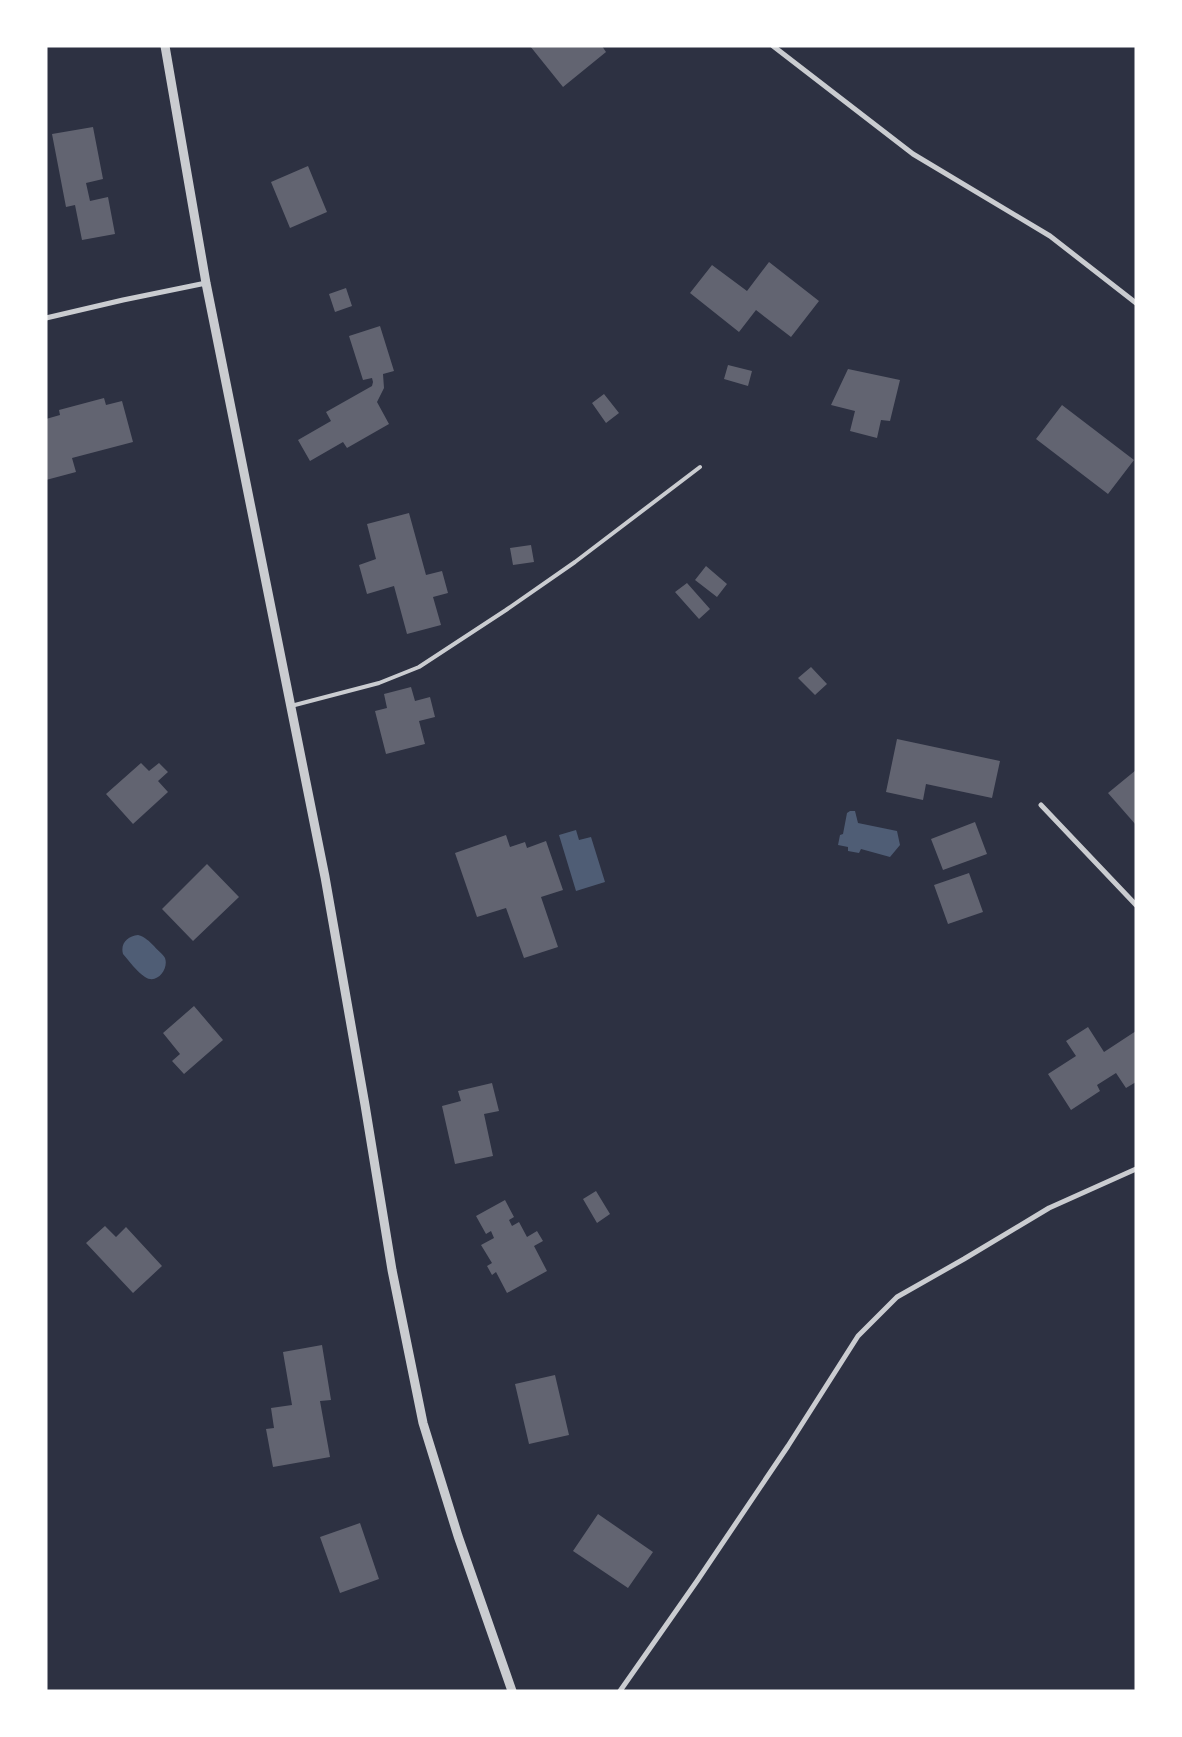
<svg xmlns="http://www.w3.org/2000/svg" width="1182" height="1737" viewBox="0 0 1182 1737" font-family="Rubik,sans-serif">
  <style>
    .water { fill: #4f5d75 }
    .building { fill: #626471 }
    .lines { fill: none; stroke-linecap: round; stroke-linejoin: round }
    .service { stroke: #caccd0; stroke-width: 4 }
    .minor { stroke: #caccd0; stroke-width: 5 }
    .tertiary { stroke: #caccd0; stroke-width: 9 }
  </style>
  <rect width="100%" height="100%" fill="#2d3142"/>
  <path class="water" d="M850,811H855L858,823L897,831L900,845L890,857L861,849L859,853L848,851V847L838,845L840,835L843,834L847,813Z
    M576,830L579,840L591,837L605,882L576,891L559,835Z
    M138,935C145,937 149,941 154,946C157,950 163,954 165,958C169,969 157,985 145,977C137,972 129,961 123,954C120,943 128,936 138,935Z"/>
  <path class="building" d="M530,46H602L606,52L563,87Z
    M93,127L103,179L86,183L90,201L108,197L115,234L82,240L75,205L66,207L52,134Z
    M308,166L327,212L290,228L271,182Z
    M769,262L819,301L791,337L756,310L739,332L690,293L712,265L747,291Z
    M346,288L352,306L335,312L329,294Z
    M380,326L394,371L383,374L384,388L377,402L389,424L347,448L343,442L310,461L298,440L331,421L326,412L372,386L373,382L372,378L363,380L349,336Z
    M728,365L752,371L748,386L724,379Z
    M848,369L900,380L890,421L881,420L877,438L850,431L855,411L831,405Z
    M604,394L619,413L606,423L592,403Z
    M104,398L106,405L122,401L133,442L72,458L76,472L46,480V419L60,415L59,410Z
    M1062,405L1134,460L1108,494L1036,439Z
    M409,513L426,575L442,571L448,593L433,597L441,625L407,634L394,586L367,594L359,565L376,559L367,524Z
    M531,545L534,562L513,565L510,548Z
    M706,566L727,584L717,597L695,580Z
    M687,583L710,609L699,619L675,592Z
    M811,667L827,684L815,695L798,678Z
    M411,687L415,701L430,697L435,717L419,721L425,744L386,754L375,711L387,708L384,694Z
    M897,739L1000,761L992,798L926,784L923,800L886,792Z
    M141,763L149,771L159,763L168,772L158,781L168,792L133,824L106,794Z
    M1136,770V825L1108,793Z
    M975,822L987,854L943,870L931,839Z
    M506,835L510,847L525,842L527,848L546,841L563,890L541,897L558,947L524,958L506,908L477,917L455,853Z
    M207,864L239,897L193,941L162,909Z
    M969,873L983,912L948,924L934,885Z
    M194,1006L223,1040L184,1074L172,1061L180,1054L163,1033Z
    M1088,1027L1104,1052L1136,1031V1082L1126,1088L1116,1073L1097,1085L1100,1091L1071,1110L1048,1074L1076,1056L1066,1041Z
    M492,1083L499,1111L484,1114L493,1156L455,1164L442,1106L461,1101L458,1091Z
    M596,1191L610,1214L597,1223L583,1199Z
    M505,1200L514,1217L509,1220L512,1226L519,1222L527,1237L537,1231L543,1241L534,1246L547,1271L507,1293L496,1272L492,1275L487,1266L492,1263L481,1245L494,1238L491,1231L486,1234L476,1216Z
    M105,1226L116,1237L126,1227L162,1266L133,1293L86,1243Z
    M322,1345L331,1400L320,1401L330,1457L273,1467L266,1429L274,1428L271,1408L292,1405L283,1352Z
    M555,1375L569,1435L529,1444L515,1384Z
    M598,1514L653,1552L628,1588L573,1551Z
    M360,1523L379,1579L340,1593L320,1537Z"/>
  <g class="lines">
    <path class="service" d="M291,706L379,683L419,667L506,610L575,562L700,467"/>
    <path class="minor" d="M773,46L913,154L1050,236L1136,303
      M46,318L123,300L206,283
      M1041,805L1136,905
      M620,1691L697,1581L788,1446L858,1336L897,1297L964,1259L1049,1208L1136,1169"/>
    <path class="tertiary" d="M165,46L206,283L325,877L365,1105L392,1270L423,1423L458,1536L512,1691"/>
  </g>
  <rect width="1182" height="1737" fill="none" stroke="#ffffff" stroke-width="95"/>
</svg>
